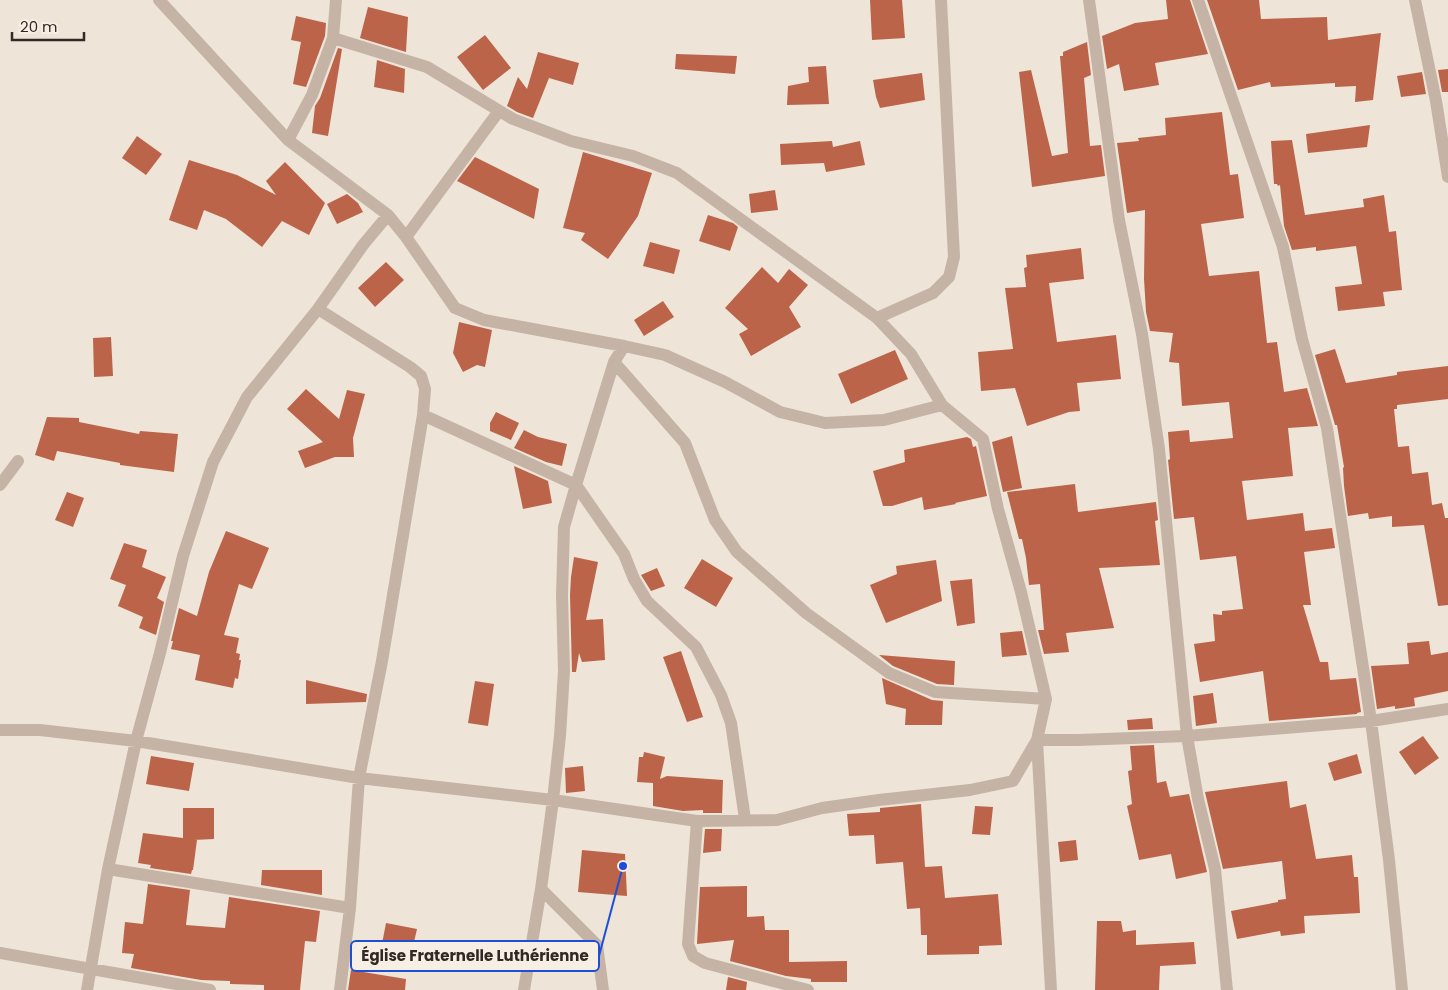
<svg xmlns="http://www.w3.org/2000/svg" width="1448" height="990" viewBox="0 0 1448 990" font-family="Poppins,sans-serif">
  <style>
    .building { fill: #bb6449 }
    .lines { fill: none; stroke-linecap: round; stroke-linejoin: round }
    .minor { stroke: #c5b4a6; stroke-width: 12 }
    .leader { fill: none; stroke: #1d4ed8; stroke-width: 2 }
    .callout-dot { fill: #1d4ed8; stroke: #f7eee4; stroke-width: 2 }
    .callout { fill: #f7eee4; stroke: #1d4ed8; stroke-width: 2 }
    .callout-label { font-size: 15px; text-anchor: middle; font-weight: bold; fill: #322926 }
  </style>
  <rect width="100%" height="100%" fill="#eee4d8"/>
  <path class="building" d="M870,0H902L905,38L872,40Z
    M1166,0H1190L1208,54L1155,63L1159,85L1124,91L1119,64L1107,69L1102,36L1135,23L1168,19Z
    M1207,0H1259L1261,19L1327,17L1328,40L1381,33L1373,100L1355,102L1356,86L1335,87V83L1271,87L1270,82L1238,90Z
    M368,7L408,17L406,52L360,38Z
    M296,16L326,23L325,36L306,87L293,84L301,42L291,40Z
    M485,35L511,68L483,90L457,57Z
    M1087,42L1091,75L1084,78L1090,146L1101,145L1105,176L1032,187L1019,72L1031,70L1052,156L1068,153L1060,56H1063V52Z
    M338,48L342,49L328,136L312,133L315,106L320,98Z
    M538,52L579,63L573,85L549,78L533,118L517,112L507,106L518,77L527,89Z
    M676,54L737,56L735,74L675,69Z
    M377,60L405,69L404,93L374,87Z
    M826,66L829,104L787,105L788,86L809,82L808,67Z
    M1448,69V92H1442L1438,70Z
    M1422,72L1426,94L1401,97L1397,76Z
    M922,73L925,100L880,108L876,97L873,80Z
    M1222,112L1230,175L1238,174L1244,218L1201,224L1209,276L1259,271L1267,343L1277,342L1284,392L1307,388L1318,426L1288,428L1293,476L1242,481L1247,520L1303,513L1305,531L1332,528L1335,548L1304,552L1311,605H1303L1320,662H1328L1330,680L1356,678L1361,712L1357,713V714L1269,721L1263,671L1200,682L1194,644L1215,641L1213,614L1222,615V611L1243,609L1236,556L1200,560L1194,517L1174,519L1168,460L1170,459L1168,432L1189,430L1190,442L1233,438L1229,402L1182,406L1179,363L1169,362L1173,333L1150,331L1146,312L1144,279L1145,210L1127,213L1117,143L1139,141L1138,138L1166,135L1165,118Z
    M1370,125L1367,147L1308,153L1306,134Z
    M137,136L162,154L146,175L122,158Z
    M1292,140L1305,215L1364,207L1363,199L1384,195L1389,232L1396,231L1402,290L1383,292L1385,306L1338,311L1335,287L1362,284L1356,246L1316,251V247L1292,250L1284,226L1280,185L1278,186L1277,184H1274L1271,141Z
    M832,141L833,147L860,141L865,165L826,172L824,163L781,165L780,144Z
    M583,152L652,173L638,216L608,259L581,240L585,233L563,228Z
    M475,157L539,189L534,219L457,181Z
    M189,160L237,175L276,195L266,181L285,162L325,203L309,235L282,221L262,247L226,219L204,210L197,230L169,220Z
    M775,190L778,210L751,213L749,194Z
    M347,194L358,203L363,212L337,224L327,204Z
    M708,215L733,223L738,227L730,251L699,241Z
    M650,242L680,250L674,274L643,266Z
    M1081,248L1084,279L1049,283L1057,342L1116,335L1121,379L1077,383L1080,411L1069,412L1027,426L1015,388L981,391L978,352L1013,349L1005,288L1026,287L1024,268L1027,267L1026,255Z
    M386,262L404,280L375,307L358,288Z
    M762,267L778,283L789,269L808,285L789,307L801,327L751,356L739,334L748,329L725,308Z
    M663,301L674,317L644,336L634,320Z
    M459,322L492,330L485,367L477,365L463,372L453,353Z
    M111,337L113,376L94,377L93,338Z
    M1335,349L1346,383L1397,375V372L1448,366V399L1397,405V409H1394L1398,447L1409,446L1412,474L1428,472L1432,505L1442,503L1445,518H1448V605L1438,606L1424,525L1392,527V516L1369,519L1368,513L1348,516L1344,486L1343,468L1344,467L1337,425H1335L1315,355Z
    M895,350L908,379L851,404L838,374Z
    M306,389L339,419L347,390L365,394L353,438L354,457H335L305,468L298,451L323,442L287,409Z
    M496,412L519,423L511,440L490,431V423Z
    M47,417L79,418V422L139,434L140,431L178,434L174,472L120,465V463L57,451L54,461L35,455Z
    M524,430L538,437L567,444L562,466L546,462L514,448Z
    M1012,436L1022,488L1003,492L992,442Z
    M967,437L971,439L973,447L976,446L987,496L955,503L956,504L924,510L922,497L892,506H883L873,471L905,462L904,450Z
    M514,466L548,481L552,503L523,509Z
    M1075,484L1078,512L1156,502L1158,520L1155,521L1160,565L1099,568L1114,628L1066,633L1069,652L1044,654L1038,630H1044L1040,584L1029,585L1026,558L1022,539H1019L1007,492Z
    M67,492L84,498L73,527L55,520Z
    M226,531L269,548L252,589L239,584L224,635L239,638L236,653L240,654L239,660H241L238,679L235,678L233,688L195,680L200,655L171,649L173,641H171L179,608L197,616L209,572Z
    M124,543L147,550L142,567L166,577L157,598L164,602L156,635L139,628L143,617L118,606L126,585L110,579Z
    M574,557L598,562L586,620L603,619L605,660L582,662L579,653L576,672H572L570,595L571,577Z
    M702,559L733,578L716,607L684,588Z
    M936,560L942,601L886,623L870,585L897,574L896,566Z
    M657,568L665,586L651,591L641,575Z
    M972,579L975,623L957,626L950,581Z
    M1022,631L1027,655L1002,657L1000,633Z
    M1429,641L1431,655L1448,652V691L1414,698L1415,706L1395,709V706L1377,709L1371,666L1409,664L1407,643Z
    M681,651L703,717L687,722L663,657Z
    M879,655L955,661L954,685L937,684L893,666Z
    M882,678L932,700L943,701L942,725H905L906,709L886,704Z
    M306,680L367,694L366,702L306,704Z
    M475,681L494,684L488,726L468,723Z
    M1213,693L1217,723L1196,726L1193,696Z
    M1152,718L1153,729L1128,730L1127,720Z
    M1423,736L1439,758L1415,775L1399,752Z
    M1154,745L1157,783L1166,781L1170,797L1189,794L1207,872L1176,879L1171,854L1139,860L1127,806L1132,804L1128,771L1132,770L1130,746Z
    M644,752L665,757L660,779L667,776L723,780L722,813H703V810L683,811L653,806V783L637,782L639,757H643Z
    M1357,754L1362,773L1334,781L1328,763Z
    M151,756L194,763L189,791L146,784Z
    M583,766L585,791L566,793L565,768Z
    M1287,781L1290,808L1306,804L1316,859L1352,855L1354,877H1358L1360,913L1304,916L1305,933L1281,936L1280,931L1237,939L1231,911L1278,902V900L1286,899L1282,861L1223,869L1205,792Z
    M921,804L925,867L942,866L945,898L998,894L1002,945L979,946V954L927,955V935H921L920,908L907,909L903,862L876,864L874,835L849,836L847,814L880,812V808Z
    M975,806L993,807L990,835L972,834Z
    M183,808H214V839L193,840H197L193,870H192L191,874L150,868L151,865L138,863L143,833L183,838Z
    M705,829H722L721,851L703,853Z
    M1076,840L1078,860L1060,862L1058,842Z
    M582,850L625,854L627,896L578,892Z
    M262,870H322V895L261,885Z
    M148,884L190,890L186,925L225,928L229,897L320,911L316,942L305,941L300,990H264V985L230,984V981L201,980L131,968L134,954L122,953L125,922L143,924Z
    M747,886V917L764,916L765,930H789V962L847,961V982H811V979L786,976L730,961L734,940L697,944L700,887Z
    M1097,921H1121L1123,932L1136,930V945L1194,942L1196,964L1160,966L1159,990H1095Z
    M386,923L417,929L411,955L381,949Z
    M351,970L406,979L405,990H348Z
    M728,977L747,982L746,990H726Z"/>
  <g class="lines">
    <path class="minor" d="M1089,0L1119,220L1142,334L1159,449L1187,736L1198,799L1215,869L1227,990
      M1198,0L1283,247L1302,339L1327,428L1371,721L1389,860L1402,990
      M1415,0L1436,101L1448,177
      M333,38L427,67L513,119L571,141L633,156L677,173L877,318L911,354L942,405L983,439L998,509L1021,592L1046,699L1037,740L1051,990
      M288,140L312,95L333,38L336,0
      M388,215L406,237L455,308L484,320L624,346L665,355L725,382L780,412L825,423L884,420L942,405
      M406,237L499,111
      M318,309L410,367L421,376L425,389L423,415L382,661L359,778L350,908L340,990
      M877,318L933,293L949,277L954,257L941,0
      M624,346L614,362L576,485L624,554L634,579L647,601L696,647L721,695L731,723L745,819
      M614,362L685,443L715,520L737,552L806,613L889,673L935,692L1046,699
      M423,415L576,485L564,527L562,595L564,671L560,736L553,800L541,889L524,990
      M0,485L18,461
      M0,730H40L136,741L359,778L553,800L697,821L777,820L822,808L879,800L970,790L1013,781L1037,740H1078L1187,736L1371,721L1448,709
      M697,821L688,944L693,956L705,963L808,990
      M108,869L350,908
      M541,889L597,945L603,990
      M0,953L210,990
      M87,990L108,869L136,741L160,653L183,556L213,462L247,397L318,309L363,245L388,215L288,140L159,0"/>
  </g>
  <path class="leader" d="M623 866L599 956"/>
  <circle class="callout-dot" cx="623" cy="866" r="5"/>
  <rect class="callout" x="351" y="941" width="248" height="30" rx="5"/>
  <g class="callout-label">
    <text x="475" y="961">Église Fraternelle Luthérienne</text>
  </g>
  <path d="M12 32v8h72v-8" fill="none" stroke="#322926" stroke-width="2.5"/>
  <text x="20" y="32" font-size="15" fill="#322926" stroke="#f7eee4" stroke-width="4" paint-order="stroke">20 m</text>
</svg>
